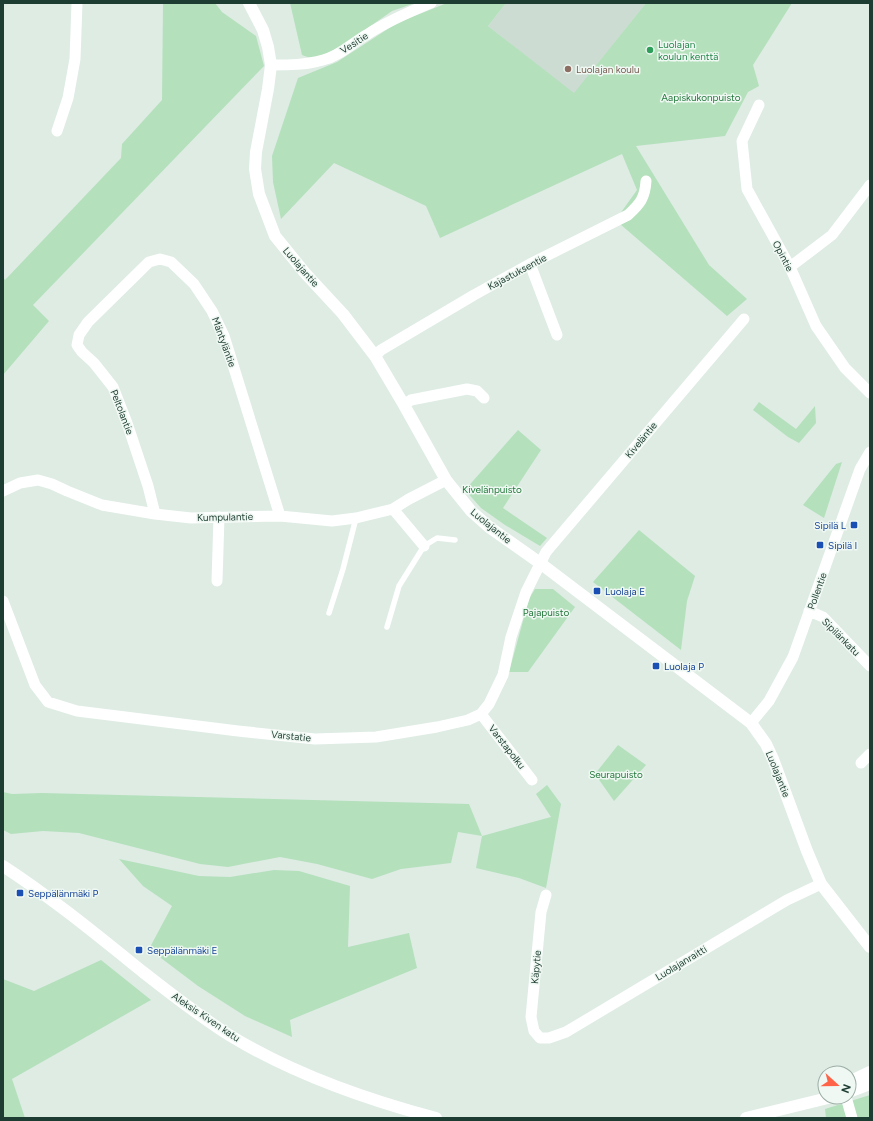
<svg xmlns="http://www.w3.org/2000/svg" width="873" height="1121" viewBox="0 0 873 1121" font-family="Figtree,sans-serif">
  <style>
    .built { fill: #ccdcd3 }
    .green { fill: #b4e0bc }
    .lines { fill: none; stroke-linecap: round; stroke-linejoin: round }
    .lane { stroke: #fff; stroke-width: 5.5 }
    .street { stroke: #fff; stroke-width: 11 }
    .secondary { stroke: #fff; stroke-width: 12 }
    .leisure-dot { fill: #2e9e5b; stroke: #eff8f2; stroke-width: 1.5 }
    .education-dot { fill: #8d6e63; stroke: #eff8f2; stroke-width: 1.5 }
    .transit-dot { fill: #1a4fb4; stroke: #eff8f2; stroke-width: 1.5 }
    .labels { text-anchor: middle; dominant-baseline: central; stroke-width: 3; stroke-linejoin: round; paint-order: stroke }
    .street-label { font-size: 10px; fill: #1e3d32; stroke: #eff8f2 }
    .leisure-label { font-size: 10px; fill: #27864d; stroke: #eff8f2; text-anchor: start }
    .education-label { font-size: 10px; fill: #785e54; stroke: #eff8f2; text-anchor: start }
    .park-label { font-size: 10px; fill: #23783c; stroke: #eff8f2 }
    .transit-label { font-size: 10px; fill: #164399; stroke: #eff8f2; text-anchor: start }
  </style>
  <rect width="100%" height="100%" fill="#deece4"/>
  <path class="built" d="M506,3H646L574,94L488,26Z"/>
  <path class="green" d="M163,3H215L222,12L256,36L264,66L33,305L49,321L3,375V277L5,280L121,158L122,144L162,100Z
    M290,3H415L392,11L339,48L313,59L302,55Z
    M447,3H506L488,26L574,93L646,3H792L753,65L759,86L748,92L725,136L636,146L709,265L747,299L727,316L620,224L617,218L637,190L622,154L440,238L426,206L334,163L281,219L273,182L272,156L298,78L337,62L397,23Z
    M759,402L796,429L815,406L816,423L799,443L788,437L753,410Z
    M518,430L541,450L503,508L547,538L540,546L505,525L481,508L465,490Z
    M842,462L824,518L803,505L836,464Z
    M639,530L695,576L687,601L681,650L593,582Z
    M535,589H553L575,607L528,672H509L529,599Z
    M618,745L646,765L614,801L595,774Z
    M547,785L561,804L546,888L519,878L476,868L482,836L458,832L451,863L401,869L372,879L317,864L280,857L228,867L200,864L79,833L43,831L11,834L3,830V792L12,794L42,793L469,804L482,836L551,817L536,794Z
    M119,859L199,876L230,877L274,870L299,871L350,886L348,947L409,933L417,968L290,1020L292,1037L245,1016L198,986L149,949L172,906L143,886Z
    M101,960L151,1000L12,1079L25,1118H3V979L34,991Z
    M870,1095V1118H826L825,1109Z"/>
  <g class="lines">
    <path class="lane" d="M329,613L343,569L356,518
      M387,627L399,586L424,546L437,538L455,540"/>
    <path class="street" d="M271,65C288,65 306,65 323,60C340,56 353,42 368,34C388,21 409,12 431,3
      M759,105L742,141L747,189L790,267L816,326L845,368L870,393
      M57,131L68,98L75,59L77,3
      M530,264L557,335
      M790,267L832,235L870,185
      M375,356L381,350L474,295L530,264L628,215C640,204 645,198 646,181
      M404,405L411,400L467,389L477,391L484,398
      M3,491L20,483L38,480L52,484L67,491L102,505L155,514L191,518L280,516L332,521L356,518L393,509L409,499L446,480
      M393,509L424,546
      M155,514L148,486L127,423L113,387L94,363L82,352L77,345L79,335L88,322L149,262L160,259L171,262L194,284L212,311L224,336L280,516
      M217,581L219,517
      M3,601L35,685L48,702L77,711L238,731L315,739L376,737L437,727L468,720L481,714L489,704L503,675L511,637L526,592L546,552L744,319
      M809,611L823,617L870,666
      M481,714L532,780
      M751,723L769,701L793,657L860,469L870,452
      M861,763L870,754
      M546,895L541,912L531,1017L534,1031L540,1038H549L566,1032L787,900L821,884
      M846,1097L852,1118"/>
    <path class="secondary" d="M249,3L263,30L268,47L271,65L268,89L256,152L255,169L259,194L275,236L305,273L343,314L375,356L404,405L446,480L471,511L489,527L540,563L751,723L766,744L773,759L807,851L821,884L870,947
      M3,866C52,898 97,935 143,972C171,994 199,1016 229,1035C293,1074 364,1099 436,1118
      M849,1082L870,1072
      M849,1092L870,1084
      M746,1118L832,1097"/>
  </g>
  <circle class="leisure-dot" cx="650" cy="50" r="4"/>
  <circle class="education-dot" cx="568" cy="69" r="4"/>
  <g class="transit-dot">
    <rect x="850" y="521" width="8" height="8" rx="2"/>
    <rect x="816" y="541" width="8" height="8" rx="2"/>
    <rect x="593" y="587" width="8" height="8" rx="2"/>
    <rect x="652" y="662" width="8" height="8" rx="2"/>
    <rect x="16" y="889" width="8" height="8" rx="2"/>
    <rect x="135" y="946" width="8" height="8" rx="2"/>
  </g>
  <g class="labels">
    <g class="street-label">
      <text transform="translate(354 43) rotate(-33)">Vesitie</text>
      <text transform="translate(783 256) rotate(62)">Opintie</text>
      <text transform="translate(301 267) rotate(49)">Luolajantie</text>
      <text transform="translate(517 272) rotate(-28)">Kajastuksentie</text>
      <text transform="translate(224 342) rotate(70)">Mäntyläntie</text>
      <text transform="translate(122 412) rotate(69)">Peltolantie</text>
      <text transform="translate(641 440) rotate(-50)">Kiveläntie</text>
      <text transform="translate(225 517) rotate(-1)">Kumpulantie</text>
      <text transform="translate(491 526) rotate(39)">Luolajantie</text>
      <text transform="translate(817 591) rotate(-70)">Pollentie</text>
      <text transform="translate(841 637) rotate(45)">Sipilänkatu</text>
      <text transform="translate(291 736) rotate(6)">Varstatie</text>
      <text transform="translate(507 747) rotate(52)">Varstapolku</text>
      <text transform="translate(778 774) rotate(68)">Luolajantie</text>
      <text transform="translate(681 963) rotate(-31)">Luolajanraitti</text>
      <text transform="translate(536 967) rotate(-85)">Käpytie</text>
      <text transform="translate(206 1017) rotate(34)">Aleksis Kiven katu</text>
    </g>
    <g class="leisure-label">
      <text x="658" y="44">Luolajan<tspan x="658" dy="12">koulun kenttä</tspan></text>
    </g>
    <g class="education-label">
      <text x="576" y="69">Luolajan koulu</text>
    </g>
    <g class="park-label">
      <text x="701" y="97">Aapiskukonpuisto</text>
      <text x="492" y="489">Kivelänpuisto</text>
      <text x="546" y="612">Pajapuisto</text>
      <text x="616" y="774">Seurapuisto</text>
    </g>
    <g class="transit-label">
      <text x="846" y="525" text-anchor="end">Sipilä L</text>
      <text x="828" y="545">Sipilä I</text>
      <text x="605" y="591">Luolaja E</text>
      <text x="664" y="666">Luolaja P</text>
      <text x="28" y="893">Seppälänmäki P</text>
      <text x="147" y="950">Seppälänmäki E</text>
    </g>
  </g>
  <rect width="873" height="1121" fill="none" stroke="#1e3d32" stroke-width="8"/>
  <g transform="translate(837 1085) rotate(111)"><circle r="19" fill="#eff8f2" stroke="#9bada5"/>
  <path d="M0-3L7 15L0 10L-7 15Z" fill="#ff6449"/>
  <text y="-6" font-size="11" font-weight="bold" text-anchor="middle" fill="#1e3d32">N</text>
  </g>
</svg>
